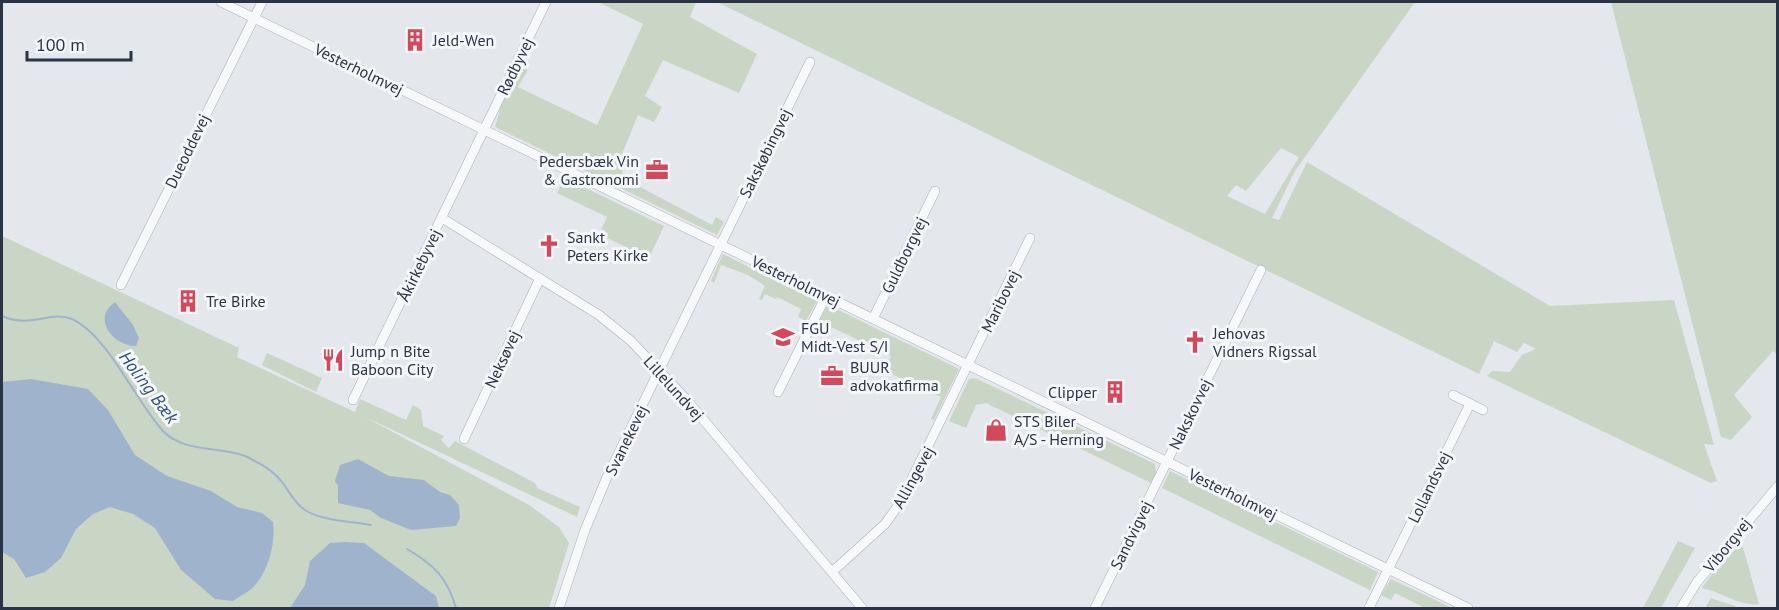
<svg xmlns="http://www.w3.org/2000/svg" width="1779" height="610" viewBox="0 0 1779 610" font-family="'PT Sans',sans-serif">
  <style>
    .green { fill: #c9d6c5; fill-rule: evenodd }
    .water { fill: #9fb4cc }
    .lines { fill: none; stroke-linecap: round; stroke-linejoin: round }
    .stream { stroke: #9fb4cc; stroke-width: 2 }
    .minor-casing { stroke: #a9aeb7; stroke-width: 10 }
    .minor { stroke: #f7f8fa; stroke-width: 9 }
    .labels { text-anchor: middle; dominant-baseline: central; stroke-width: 6; stroke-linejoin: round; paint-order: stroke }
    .poi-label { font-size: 16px; fill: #2b3445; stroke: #f4f6f9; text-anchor: start }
    .street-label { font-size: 16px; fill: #2b3445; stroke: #f4f6f9 }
    .water-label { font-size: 18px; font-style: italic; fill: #34527a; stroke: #f4f6f9 }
  </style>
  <rect width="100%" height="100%" fill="#e4e7ec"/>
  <path class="green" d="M598,2H696L690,17L757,54L739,93L663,60L645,96L662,107L654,122L638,115L618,164L622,170L623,178L712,225L716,217L724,222L717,235L495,127L501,106L521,67L528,70L518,87L597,125L643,24Z
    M717,2H1415L1295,171L1272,218L1279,220L1307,162L1550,306L1674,300L1714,445L1704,444L1717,481L1711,483L1487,376L1492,371L1510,372L1522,355L1536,349L1524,343L1517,352L1494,341L1479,374ZM1281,148L1299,157L1265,214L1227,196L1236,185L1246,191Z
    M1611,2H1777V354L1773,351L1734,395L1752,417L1731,440L1721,437Z
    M565,178L664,226L649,258L599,234L607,217L557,193Z
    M2,236L239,348L237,357L355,412L360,399L406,420L413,405L421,410L423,426L444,436L441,440L449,448L455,441L535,483L537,488L580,507L577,517L363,416L529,505L559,527L569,543L549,608H2Z
    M723,254L817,301L806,321L798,317L801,309L777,297L776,299L765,294L762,300L759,299L765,286L748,275L721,265L714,283L711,281Z
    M828,305L959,369L934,420L931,419L941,397L885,371L891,356L819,321Z
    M267,353L322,378L316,392L262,365Z
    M975,378L1155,464L1156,474L1151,483L986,403L976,405L966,428L949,421L969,379Z
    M1170,471L1378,572L1370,590L1162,488Z
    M1678,541L1695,548L1661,608H1643Z
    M1741,541L1759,604C1741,607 1721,592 1702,588L1722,560Z
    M1391,579L1450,607L1451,608H1425L1395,593L1391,600L1381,595Z
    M1711,598L1735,606L1736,608H1705Z"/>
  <path class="water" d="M115,302L133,325L139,338L136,346C113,346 91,318 115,302Z
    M31,379L88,389L108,410L135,455L167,476L211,491L237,507L262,513L273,522C276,540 269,569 256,584C251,591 240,596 233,601L215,599L181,570L155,528L133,514L110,507L93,514L76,529L61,558L45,572L26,578L14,559L2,552V382Z
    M358,459L389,476L424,480L440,492L450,495L459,505L460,518L456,526L411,530L381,518L370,510L338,503V486L335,481L340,465Z
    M345,542L364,543L436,596L439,608H290L305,585L310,561L330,543Z"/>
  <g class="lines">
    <path class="stream" d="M2,316C31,329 50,310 72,319C108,335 137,404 163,431C184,453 219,446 245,456C258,462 273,470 282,482C289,491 294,503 305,510C322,521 351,521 371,525
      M407,549C434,565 447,577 456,608"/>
    <g class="minor-casing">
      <path id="minor" d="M221,2L1468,608
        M442,218L599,315L631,341L685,398L862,608
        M121,285L262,2
        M873,319L935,191
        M778,392L826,296
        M1453,395L1483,410
        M353,400L546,2
        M464,439L540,278
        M832,572L885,524L900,503L1030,238
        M559,608L585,530L607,477L810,62
        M1095,608L1261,270
        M1369,608L1470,404
        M1681,608L1697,582L1778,486"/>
    </g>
    <use href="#minor" class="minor"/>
  </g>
  <defs>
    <g id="building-bare" transform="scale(1.8)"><path d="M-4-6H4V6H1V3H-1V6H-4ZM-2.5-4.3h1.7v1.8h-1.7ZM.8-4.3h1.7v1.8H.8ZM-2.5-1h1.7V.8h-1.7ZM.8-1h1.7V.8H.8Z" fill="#d1495b" stroke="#f4f6f9" stroke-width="2.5" paint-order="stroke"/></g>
    <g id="office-bare" transform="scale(1.8)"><path d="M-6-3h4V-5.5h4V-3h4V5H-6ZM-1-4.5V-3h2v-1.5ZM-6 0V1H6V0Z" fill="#d1495b" stroke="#f4f6f9" stroke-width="2.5" paint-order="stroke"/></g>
    <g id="church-bare" transform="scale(1.8)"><path d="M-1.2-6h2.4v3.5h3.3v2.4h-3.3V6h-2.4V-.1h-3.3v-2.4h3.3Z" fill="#d1495b" stroke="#f4f6f9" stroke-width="2.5" paint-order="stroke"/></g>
    <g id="school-bare" transform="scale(1.8)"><path d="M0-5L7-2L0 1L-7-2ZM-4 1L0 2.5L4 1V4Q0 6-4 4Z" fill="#d1495b" stroke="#f4f6f9" stroke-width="2.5" paint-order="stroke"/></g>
    <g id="restaurant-bare" transform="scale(1.8)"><path d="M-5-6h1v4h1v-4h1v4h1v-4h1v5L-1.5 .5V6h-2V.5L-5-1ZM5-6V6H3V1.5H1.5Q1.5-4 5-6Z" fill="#d1495b" stroke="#f4f6f9" stroke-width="2.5" paint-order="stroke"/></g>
    <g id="shop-bare" transform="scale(1.8)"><path d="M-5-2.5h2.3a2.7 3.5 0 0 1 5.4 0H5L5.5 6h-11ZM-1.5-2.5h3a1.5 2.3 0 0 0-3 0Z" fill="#d1495b" stroke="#f4f6f9" stroke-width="2.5" paint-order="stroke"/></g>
  </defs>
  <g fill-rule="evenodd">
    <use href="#building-bare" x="415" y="40"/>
    <use href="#office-bare" x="657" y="170"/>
    <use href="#church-bare" x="549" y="246"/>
    <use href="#building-bare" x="188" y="301"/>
    <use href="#school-bare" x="783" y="337"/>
    <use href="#church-bare" x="1195" y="342"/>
    <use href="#restaurant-bare" x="333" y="360"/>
    <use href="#office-bare" x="832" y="376"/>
    <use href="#building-bare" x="1115" y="392"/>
    <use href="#shop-bare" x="996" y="430"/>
  </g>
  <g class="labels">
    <g class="poi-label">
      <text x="433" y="40">Jeld-Wen</text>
      <text x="639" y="161" text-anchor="end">Pedersbæk Vin<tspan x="639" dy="18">&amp; Gastronomi</tspan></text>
      <text x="567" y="237">Sankt<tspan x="567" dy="18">Peters Kirke</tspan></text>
      <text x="206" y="301">Tre Birke</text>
      <text x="801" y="328">FGU<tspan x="801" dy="18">Midt-Vest S/I</tspan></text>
      <text x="1213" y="333">Jehovas<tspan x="1213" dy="18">Vidners Rigssal</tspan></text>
      <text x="351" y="351">Jump n Bite<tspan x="351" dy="18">Baboon City</tspan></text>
      <text x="850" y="367">BUUR<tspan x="850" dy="18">advokatfirma</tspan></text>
      <text x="1097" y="392" text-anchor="end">Clipper</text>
      <text x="1014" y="421">STS Biler<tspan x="1014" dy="18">A/S - Herning</tspan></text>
    </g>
    <g class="street-label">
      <text transform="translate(515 66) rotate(-64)">Rødbyvej</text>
      <text transform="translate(359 69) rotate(26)">Vesterholmvej</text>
      <text transform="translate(187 151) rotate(-64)">Dueoddevej</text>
      <text transform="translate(765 153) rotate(-64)">Sakskøbingvej</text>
      <text transform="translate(904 255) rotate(-64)">Guldborgvej</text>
      <text transform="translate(419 265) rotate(-64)">Åkirkebyvej</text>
      <text transform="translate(796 281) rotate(26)">Vesterholmvej</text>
      <text transform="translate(1000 301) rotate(-64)">Maribovej</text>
      <text transform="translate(502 359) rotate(-65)">Neksøvej</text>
      <text transform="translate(674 388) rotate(48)">Lillelundvej</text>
      <text transform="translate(1190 414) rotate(-64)">Nakskovvej</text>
      <text transform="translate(626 440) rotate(-64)">Svanekevej</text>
      <text transform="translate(913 477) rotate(-61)">Allingevej</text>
      <text transform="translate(1429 487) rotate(-64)">Lollandsvej</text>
      <text transform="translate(1233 494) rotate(26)">Vesterholmvej</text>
      <text transform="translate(1131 535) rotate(-64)">Sandvigvej</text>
      <text transform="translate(1727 545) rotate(-51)">Viborgvej</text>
    </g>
    <g class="water-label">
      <text transform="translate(149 387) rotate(53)">Holing Bæk</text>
    </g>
  </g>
  <rect width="1779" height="610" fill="none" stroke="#2b3445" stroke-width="6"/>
  <path d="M27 51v9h104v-9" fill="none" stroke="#2b3445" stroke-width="3"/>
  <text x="36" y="51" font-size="18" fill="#2b3445" stroke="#f4f6f9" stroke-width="4.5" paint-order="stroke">100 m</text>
</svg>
